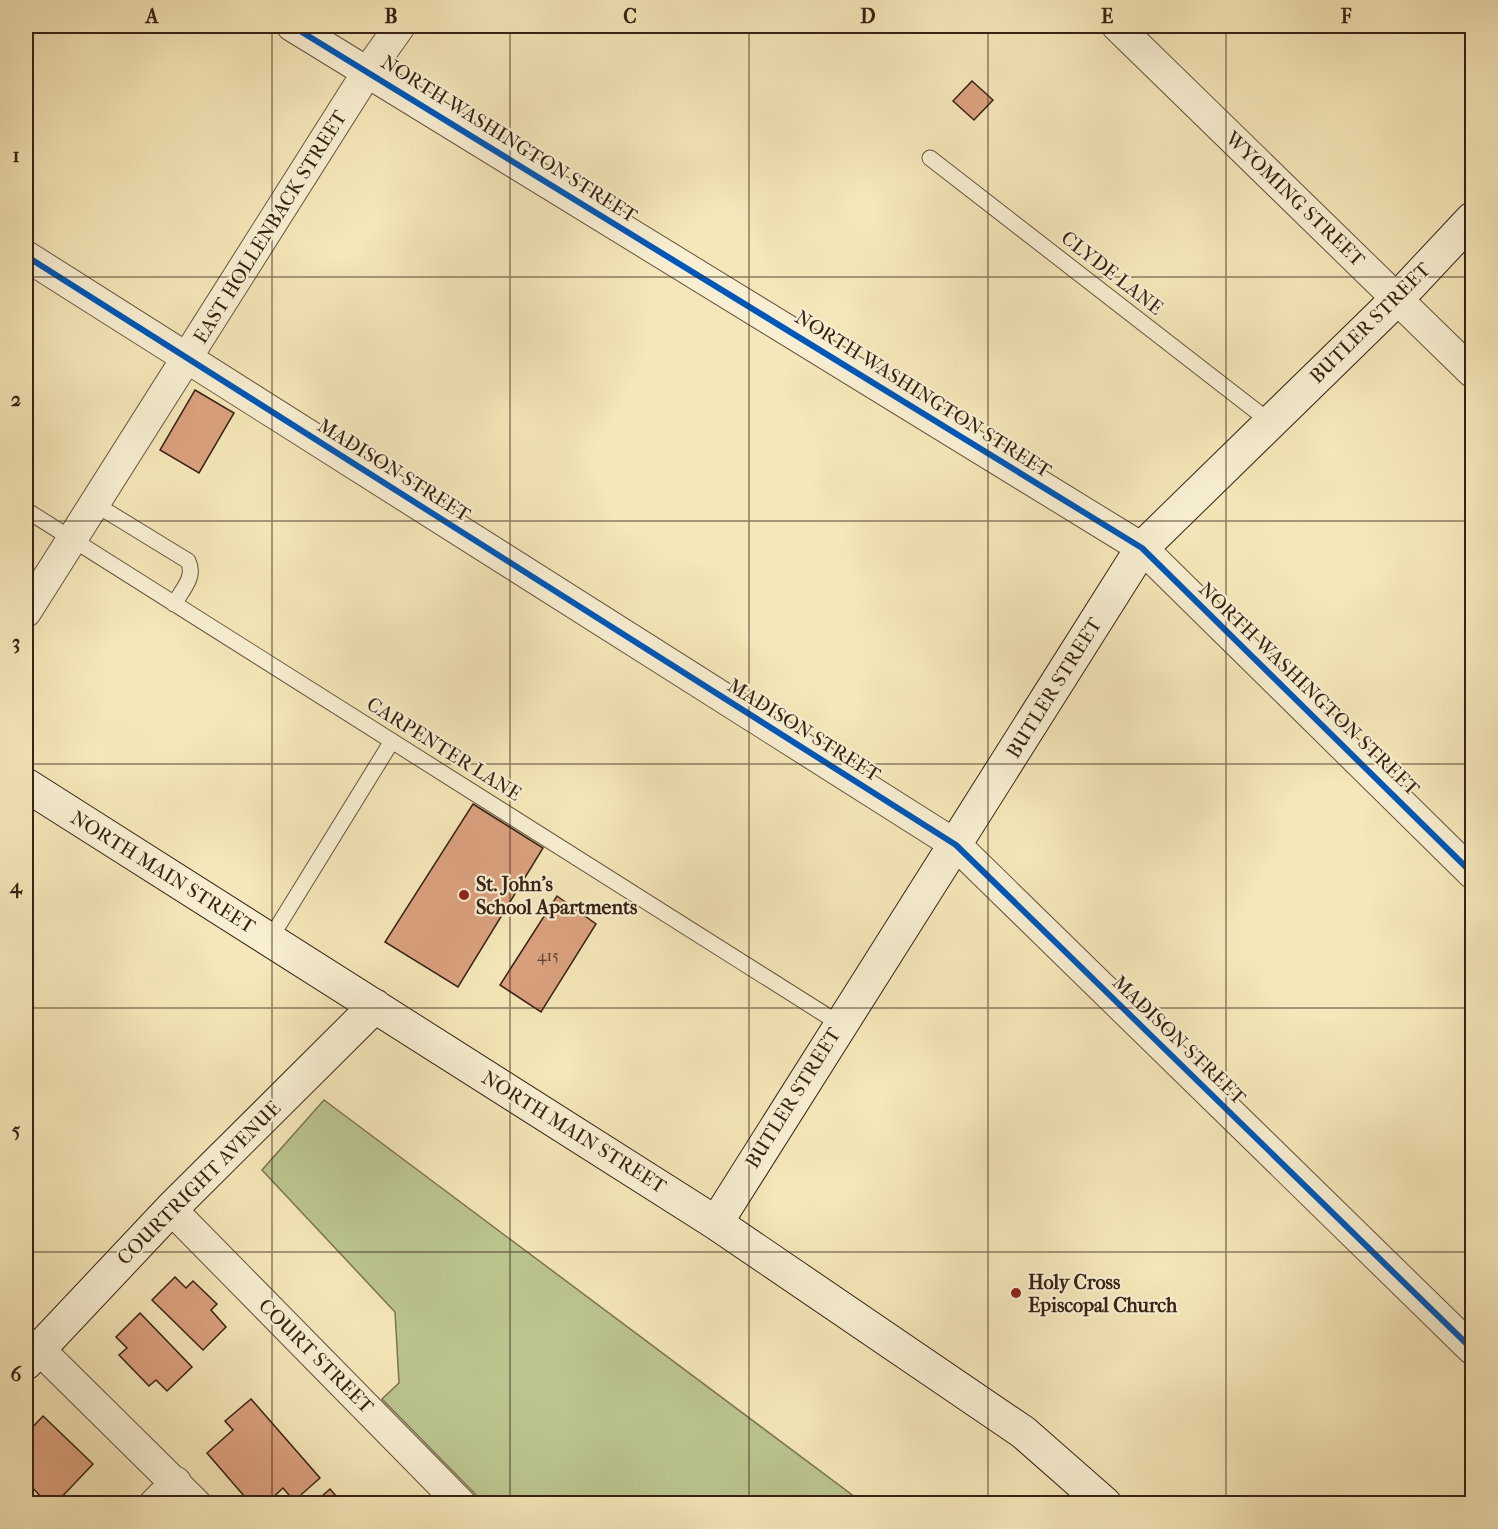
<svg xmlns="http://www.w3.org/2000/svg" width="1498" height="1529" viewBox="0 0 1498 1529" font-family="'IM FELL French Canon',serif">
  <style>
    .green { fill: #bcc58f; stroke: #7a7452; stroke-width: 1.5 }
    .building { fill: #dba17f; stroke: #372214; stroke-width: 1.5 }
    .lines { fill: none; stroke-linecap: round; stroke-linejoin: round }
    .lane-casing { stroke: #66533d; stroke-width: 17 }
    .street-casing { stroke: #66533d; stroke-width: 32 }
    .secondary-casing { stroke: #372214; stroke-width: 35 }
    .lane { stroke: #f8efd2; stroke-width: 15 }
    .street { stroke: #f8efd2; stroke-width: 30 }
    .secondary { stroke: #f8efd2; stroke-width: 33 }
    .cycleway-casing { stroke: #f8efd2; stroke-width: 10 }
    .cycleway { stroke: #0057b8; stroke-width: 6 }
    .grid { fill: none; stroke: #372214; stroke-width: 1.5; stroke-opacity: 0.55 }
    .poi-dot { fill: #8f2418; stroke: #f8efd2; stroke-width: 2 }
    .labels { text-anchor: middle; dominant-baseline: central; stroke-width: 4.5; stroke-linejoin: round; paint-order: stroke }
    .number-label { font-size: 16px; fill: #60422f }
    .street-label { font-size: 20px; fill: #372214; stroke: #f8efd2 }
    .poi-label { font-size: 20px; font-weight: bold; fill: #372214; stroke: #f8efd2; text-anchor: start }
    .neatline { fill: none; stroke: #372214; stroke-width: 2 }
    .grid-label { font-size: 20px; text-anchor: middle; font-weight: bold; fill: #372214 }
  </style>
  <rect width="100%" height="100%" fill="#f5e7b9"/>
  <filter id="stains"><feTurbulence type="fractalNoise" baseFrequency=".00333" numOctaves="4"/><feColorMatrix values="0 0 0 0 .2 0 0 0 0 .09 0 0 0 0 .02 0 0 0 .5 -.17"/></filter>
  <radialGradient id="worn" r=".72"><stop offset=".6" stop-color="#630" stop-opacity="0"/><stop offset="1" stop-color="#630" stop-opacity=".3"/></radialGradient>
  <path class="green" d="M324,1100L863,1503H484L382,1399L399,1383L395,1312L262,1170Z"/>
  <path class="building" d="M972,81L993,100L974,120L953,101Z
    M26,284L32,288L26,299Z
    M195,390L234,413L199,473L160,450Z
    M473,804L543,848L458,987L385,942Z
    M557,896L596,924L541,1012L500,985Z
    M175,1277L186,1288L193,1281L217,1304L211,1310L226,1327L203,1350L152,1300Z
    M140,1313L192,1367L167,1391L156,1380L149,1386L119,1355L127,1348L116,1337Z
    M251,1399L320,1478L294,1501L283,1488L266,1504H251L207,1453L233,1430L225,1421Z
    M43,1416L93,1464L55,1504H48L26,1481V1434Z
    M330,1489L343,1504H313Z"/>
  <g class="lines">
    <g class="lane-casing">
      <path id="lane" d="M930,158L1269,421
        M95,504L188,561C196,577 182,590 174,604
        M26,510L840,1024
        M270,939L392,741"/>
    </g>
    <g class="street-casing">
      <path id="street" d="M292,26L1142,548L1472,873
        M1117,26L1472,372
        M26,256L956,845L1472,1349
        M26,612L368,71L400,26
        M171,1209L461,1504
        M39,1349L196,1504
        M154,1504L176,1482"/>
    </g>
    <g class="secondary-casing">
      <path id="secondary" d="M26,785L716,1223L1023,1432L1105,1504
        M716,1223L1142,548L1398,298L1472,219
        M26,1363L171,1209L375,1006"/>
    </g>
    <use href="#lane" class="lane"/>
    <use href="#street" class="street"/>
    <use href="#secondary" class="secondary"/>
    <g class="cycleway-casing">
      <path id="cycleway" d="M292,26L1142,548L1472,873
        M26,256L956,845L1472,1349"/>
    </g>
    <use href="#cycleway" class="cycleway"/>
  </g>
  <path class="grid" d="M272,26V1504M510,26V1504M749,26V1504M988,26V1504M1226,26V1504M26,277H1472M26,521H1472M26,764H1472M26,1008H1472M26,1252H1472"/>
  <g class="poi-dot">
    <circle cx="464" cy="895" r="6"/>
    <circle cx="1016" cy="1293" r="6"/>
  </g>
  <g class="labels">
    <g class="number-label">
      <text x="548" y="955">415</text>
    </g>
    <g class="street-label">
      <text transform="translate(509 139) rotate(32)">NORTH WASHINGTON STREET</text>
      <text transform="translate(1295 199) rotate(44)">WYOMING STREET</text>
      <text transform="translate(270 227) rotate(-58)">EAST HOLLENBACK STREET</text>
      <text transform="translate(1112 273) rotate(38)">CLYDE LANE</text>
      <text transform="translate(1370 323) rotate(-45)">BUTLER STREET</text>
      <text transform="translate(923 394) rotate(32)">NORTH WASHINGTON STREET</text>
      <text transform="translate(394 470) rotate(32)">MADISON STREET</text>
      <text transform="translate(1054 688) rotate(-58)">BUTLER STREET</text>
      <text transform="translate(1309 689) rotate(44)">NORTH WASHINGTON STREET</text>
      <text transform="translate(804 730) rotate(32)">MADISON STREET</text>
      <text transform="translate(444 749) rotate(32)">CARPENTER LANE</text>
      <text transform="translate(163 872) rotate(32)">NORTH MAIN STREET</text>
      <text transform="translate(1179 1040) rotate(44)">MADISON STREET</text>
      <text transform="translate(793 1098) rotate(-58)">BUTLER STREET</text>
      <text transform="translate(574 1132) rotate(32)">NORTH MAIN STREET</text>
      <text transform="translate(199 1183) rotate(-45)">COURTRIGHT AVENUE</text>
      <text transform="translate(316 1356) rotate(45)">COURT STREET</text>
    </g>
    <g class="poi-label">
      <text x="476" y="884">St. John's<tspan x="476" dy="23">School Apartments</tspan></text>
      <text x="1028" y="1282">Holy Cross<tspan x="1028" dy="23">Episcopal Church</tspan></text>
    </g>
  </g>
  <rect width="1498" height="1529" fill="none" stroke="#f5e7b9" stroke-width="66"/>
  <rect x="33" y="33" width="1432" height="1463" class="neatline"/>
  <g class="grid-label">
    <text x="152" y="23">A</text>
    <text x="391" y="23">B</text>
    <text x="630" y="23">C</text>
    <text x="868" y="23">D</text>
    <text x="1107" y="23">E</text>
    <text x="1346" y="23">F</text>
    <text x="16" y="162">1</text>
    <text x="16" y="406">2</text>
    <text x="16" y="649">3</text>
    <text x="16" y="893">4</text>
    <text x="16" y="1137">5</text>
    <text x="16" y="1381">6</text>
  </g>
  <rect width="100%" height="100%" filter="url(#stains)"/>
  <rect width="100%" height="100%" fill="url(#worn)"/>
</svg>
